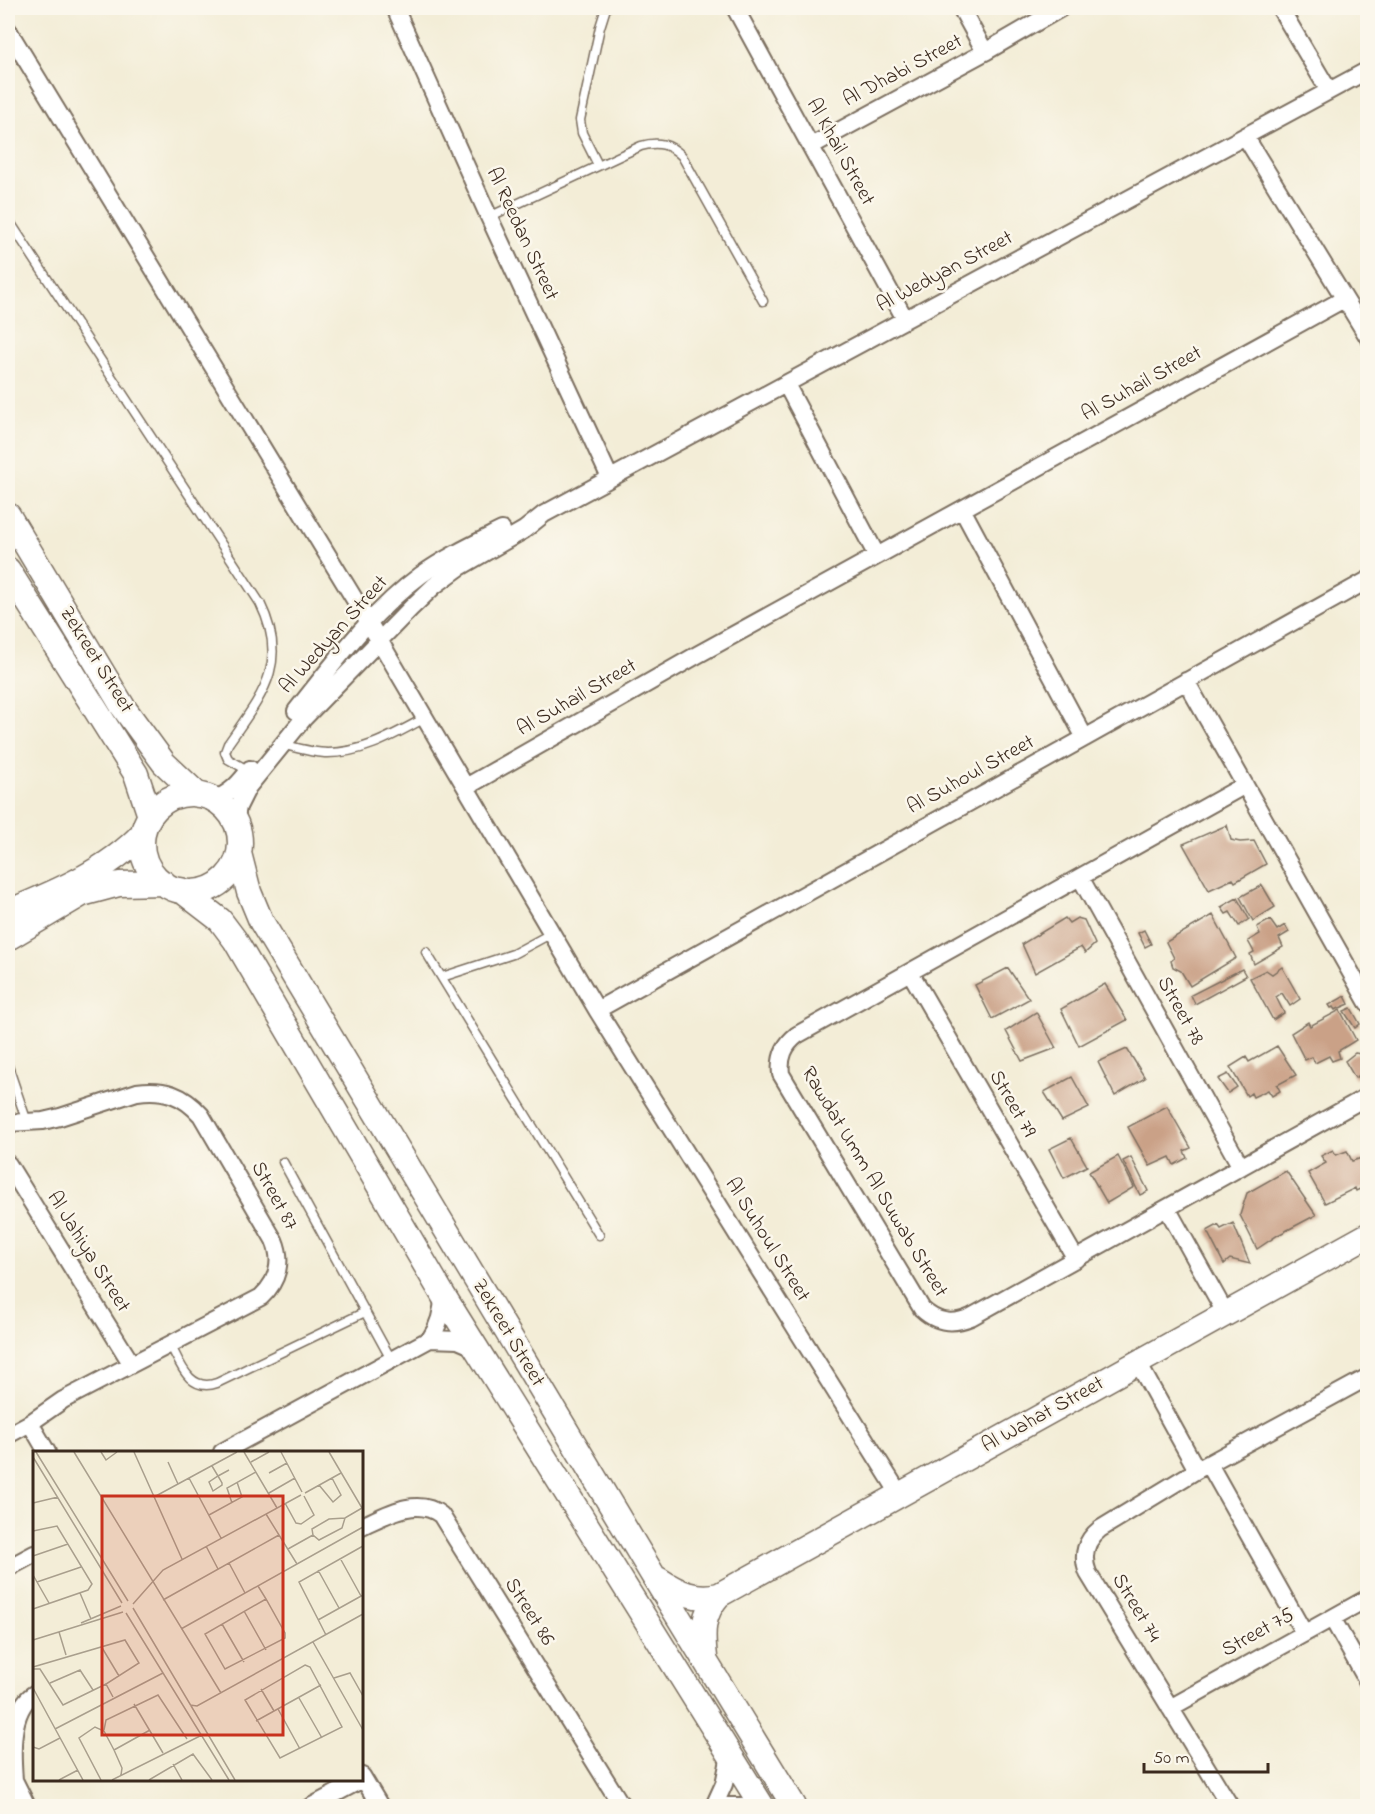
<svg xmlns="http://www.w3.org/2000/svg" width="1375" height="1814" viewBox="0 0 1375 1814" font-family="'Indie Flower',sans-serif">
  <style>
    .building { fill: #caa187 }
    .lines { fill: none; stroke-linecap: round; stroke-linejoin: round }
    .lane-casing { stroke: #7b6e5f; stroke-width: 11 }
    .street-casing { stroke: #7b6e5f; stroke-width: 20 }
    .secondary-casing { stroke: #7b6e5f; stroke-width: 27 }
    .lane { stroke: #fff; stroke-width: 8 }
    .street { stroke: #fff; stroke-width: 16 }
    .secondary { stroke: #fff; stroke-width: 24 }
    .labels { text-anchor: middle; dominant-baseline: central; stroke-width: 5; stroke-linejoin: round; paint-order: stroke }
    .street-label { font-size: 21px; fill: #3b2a1e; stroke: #fbf7ec }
    .inset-road { fill: none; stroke: #a99f8d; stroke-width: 1.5 }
    .view { fill: #c8321e; fill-opacity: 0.15; stroke: #c8321e; stroke-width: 3 }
    .inset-edge { fill: none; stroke: #3b2a1e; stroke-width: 3 }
  </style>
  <rect width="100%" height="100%" fill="#fbf7ec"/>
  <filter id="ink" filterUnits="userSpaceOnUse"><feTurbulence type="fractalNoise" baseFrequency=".0167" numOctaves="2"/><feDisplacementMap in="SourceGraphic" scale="12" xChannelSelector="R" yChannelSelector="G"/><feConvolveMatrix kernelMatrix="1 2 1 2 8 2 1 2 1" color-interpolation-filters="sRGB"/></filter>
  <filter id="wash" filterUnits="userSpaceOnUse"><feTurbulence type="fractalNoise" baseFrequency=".008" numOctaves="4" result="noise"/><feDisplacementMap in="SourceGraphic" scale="24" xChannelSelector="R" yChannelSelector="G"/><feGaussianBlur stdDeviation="1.35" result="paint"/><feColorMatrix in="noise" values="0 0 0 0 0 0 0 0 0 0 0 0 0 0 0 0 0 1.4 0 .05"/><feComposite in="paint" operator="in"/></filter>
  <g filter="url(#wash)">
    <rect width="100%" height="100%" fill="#f3edd7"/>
    <g id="blocks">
      <path class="building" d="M1227,825L1231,840L1240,842L1254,841L1266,864L1235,882L1233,879L1209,890L1183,844Z
        M1262,885L1275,907L1253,921L1240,897Z
        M1237,898L1249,919L1239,926L1230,912L1226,914L1221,907Z
        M1213,915L1236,958L1190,986L1181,971L1173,967L1171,961L1174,958L1166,942Z
        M1065,918L1069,923L1077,918L1084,920L1095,944L1085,953L1081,947L1035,973L1022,944Z
        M1270,920L1277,930L1285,925L1289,932L1279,938L1283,947L1254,964L1250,954L1254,952L1248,941L1260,934L1257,927Z
        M1144,930L1151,944L1145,947L1138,933Z
        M1282,967L1300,999L1290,1006L1282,993L1276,997L1284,1013L1273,1020L1250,978L1266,970L1272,974Z
        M1008,968L1029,999L992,1019L975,985Z
        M1242,969L1246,976L1195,1004L1191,995Z
        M1105,984L1127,1020L1079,1046L1061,1009Z
        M1345,996L1349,1004L1335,1010L1333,1007L1331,1008L1329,1005Z
        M1351,1008L1360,1024L1355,1028L1344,1011Z
        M1340,1010L1356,1040L1338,1051L1340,1058L1332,1061L1329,1056L1315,1063L1312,1057L1305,1060L1291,1033L1308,1022L1310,1026Z
        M1036,1012L1056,1048L1022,1061L1006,1031Z
        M1277,1046L1296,1075L1277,1085L1280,1091L1272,1096L1268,1090L1253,1097L1251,1093L1247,1096L1230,1067L1246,1057L1249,1062Z
        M1127,1049L1145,1078L1115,1096L1098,1062Z
        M1355,1053L1367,1055L1363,1073L1355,1078L1345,1061Z
        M1228,1074L1237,1087L1228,1093L1218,1079Z
        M1072,1077L1089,1108L1062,1121L1044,1092Z
        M1167,1106L1191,1148L1184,1151L1187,1158L1174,1165L1170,1157L1150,1166L1128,1127Z
        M1071,1138L1087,1166L1064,1178L1049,1149Z
        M1333,1150L1336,1155L1347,1151L1352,1161L1362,1158L1368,1170V1185L1356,1191L1355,1188L1325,1203L1308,1173L1326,1163L1321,1156Z
        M1118,1156L1134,1187L1107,1203L1089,1172Z
        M1131,1157L1148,1191L1140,1195L1123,1161Z
        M1286,1171L1316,1215L1278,1235L1257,1249L1240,1215L1247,1193Z
        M1233,1223L1250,1264L1230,1259L1224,1264L1207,1231L1218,1225L1221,1229Z"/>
    </g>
  </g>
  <g filter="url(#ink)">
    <use href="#blocks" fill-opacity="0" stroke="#7b6e5f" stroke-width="1.5"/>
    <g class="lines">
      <g class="lane-casing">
        <path id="lane" d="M598,165L582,133L580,120L600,27L606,8
          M489,217L641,146C658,141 670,144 682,156L763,301
          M8,219L260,603C290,664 262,695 228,744L225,752L228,759L249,771
          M282,744C297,748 313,753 328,753C364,753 395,734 425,718
          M426,952L599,1235
          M442,977L513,954L552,933
          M8,1066L27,1122
          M283,1162L392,1361
          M170,1344C180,1363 189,1393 217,1383L365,1312"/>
      </g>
      <g class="street-casing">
        <path id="street" d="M395,8L489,217L610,478
          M735,8L905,319
          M961,8L985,52
          M1280,8L1329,91
          M8,30L369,623L597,1010L900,1495
          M1245,136L1368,337
          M811,146L985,52L1061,8
          M786,384L877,556
          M962,509L1085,738
          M1186,681L1368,1003
          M296,711C334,663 372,611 421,575C446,557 474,544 502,530
          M1245,785L797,1035C784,1045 779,1057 781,1074L922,1309C937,1323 952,1325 971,1317L1368,1096
          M466,787L697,655L1344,299
          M212,799C229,796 241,781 250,769
          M235,822L238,807L248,787L304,718L411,608L434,586L460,567L524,530L544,514L1368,70
          M1080,877L1241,1167
          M910,972L1076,1259
          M597,1010L1368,580
          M8,1123L43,1121L60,1117L137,1092C164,1088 183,1095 201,1115L274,1240C283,1261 278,1281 261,1297L63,1400L30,1423L47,1452
          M8,1164L131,1363
          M1167,1208L1226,1314
          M430,1339C439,1326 443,1312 443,1295
          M1138,1363L1197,1470
          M8,1435L30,1423
          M222,1452L430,1339L458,1340L474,1347
          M1209,1464L1304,1633
          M362,1526C386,1515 417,1496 441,1515L622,1806
          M8,1568L34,1554
          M1332,1618L1368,1682
          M1170,1708L1368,1598
          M8,1775L14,1780L27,1806
          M362,1776L380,1806
          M14,1780C12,1755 9,1710 34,1694
          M312,1806L363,1779
          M714,1806L724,1784L730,1755
          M716,1806H742
          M1230,1806L1088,1573C1081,1555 1086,1540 1100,1529L1197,1470L1368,1377"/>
      </g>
      <g class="secondary-casing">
        <path id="secondary" d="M8,515L123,707L164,763L198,795
          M8,570L136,774L150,816
          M142 843a49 49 0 1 1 98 0a49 49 0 1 1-98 0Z
          M239,853L249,892L261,921L654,1577L794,1806
          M181,890L220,920L235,940L443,1295L762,1806
          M8,912C54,893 108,871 143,833
          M8,938L82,894L119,884L164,883
          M658,1579C678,1592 695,1601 719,1595L1368,1235
          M705,1657C702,1632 702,1614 719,1595"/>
      </g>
      <use href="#lane" class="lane"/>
      <use href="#street" class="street"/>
      <use href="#secondary" class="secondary"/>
    </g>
  </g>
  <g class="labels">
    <g class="street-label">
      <text transform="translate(903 71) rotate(-28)">Al Dhabi Street</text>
      <text transform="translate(840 152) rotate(61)">Al Khail Street</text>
      <text transform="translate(522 234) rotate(65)">Al Reedan Street</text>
      <text transform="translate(945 272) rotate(-28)">Al Wedyan Street</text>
      <text transform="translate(1142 384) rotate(-29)">Al Suhail Street</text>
      <text transform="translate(334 635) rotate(-48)">Al Wedyan Street</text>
      <text transform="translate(96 660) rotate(58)">Zekreet Street</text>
      <text transform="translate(577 698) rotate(-30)">Al Suhail Street</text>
      <text transform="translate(971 775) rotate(-29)">Al Suhoul Street</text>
      <text transform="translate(1180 1011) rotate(61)">Street 78</text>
      <text transform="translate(1012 1104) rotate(60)">Street 79</text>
      <text transform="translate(874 1182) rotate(59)">Rawdat Umm Al Suwab Street</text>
      <text transform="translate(274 1196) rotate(61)">Street 87</text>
      <text transform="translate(767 1240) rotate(58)">Al Suhoul Street</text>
      <text transform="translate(88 1252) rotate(58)">Al Jahiya Street</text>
      <text transform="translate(508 1333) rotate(59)">Zekreet Street</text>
      <text transform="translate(1043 1415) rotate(-29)">Al Wahat Street</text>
      <text transform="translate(1136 1608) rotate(59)">Street 74</text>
      <text transform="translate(529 1612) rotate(58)">Street 86</text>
      <text transform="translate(1258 1633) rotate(-29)">Street 75</text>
    </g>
  </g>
  <g transform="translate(33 1451)">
    <rect width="330" height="330" fill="#f3edd7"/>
    <path class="inset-road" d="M3,1L95,150M41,1L188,242M68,1L73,9L84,1M101,1L149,108M211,1L244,57M248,1L269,41M296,1L329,57M0,6L89,152M135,11L145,33M218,11L236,1M179,15L185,25L189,32V34L180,40L176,31L185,25L196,19M236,22L254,12M156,27L188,87M286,34L300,51L308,44L299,27M236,42L262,27M272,42L308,22M121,46L204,1M0,52L25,46M199,52L194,37L223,21M252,52L263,72L268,73L281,64L271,45M233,63L264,113M176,64L209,46L204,31M312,67L309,77L286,89L280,84L279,78L296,68L312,67L329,57M0,80L24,75L59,133L55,139L0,158M173,95L185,118M255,98L280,84M0,105L35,93M307,107L328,145M196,112L212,142M285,119L306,157M0,124L16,152M4,131L48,116M225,135L233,148L252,182V187L192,218L172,183L233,148M47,142L58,168M130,149L246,84M100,153L130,119L268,44M100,157L202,329M211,160L233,199M93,162L196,329M285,169L330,144M48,172L88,155M189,173L211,211M148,178L330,76M26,181L33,204M293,184L266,131L330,95M0,189L90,161M280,191L330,279M68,195L86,225M272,214L277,216L309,276L247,307L212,249ZM0,216L92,189L106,212L73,233L80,246M0,218H7L30,254L73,233M301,227L317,222L330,245M17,232L47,219L60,239M0,237L50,329M228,238L241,260M266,247L289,287M101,253L130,302M157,254L164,255L330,163M245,258L267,298M223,270L288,234M22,278L130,222M71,279L73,269L125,244L154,288M0,296L6,298L27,287M81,299L117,279M140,313L149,329M26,329L45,319M68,329L46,287L62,276L71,280L81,299L89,317L88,324M79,329L169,284M116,329L160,303L179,329"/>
    <path class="view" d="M69,45H250V284H69Z"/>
    <rect width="330" height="330" class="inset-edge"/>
  </g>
  <rect width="1375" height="1814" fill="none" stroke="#fbf7ec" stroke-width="30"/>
  <path d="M1144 1763v9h124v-9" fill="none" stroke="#3b2a1e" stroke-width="3"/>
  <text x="1153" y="1763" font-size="18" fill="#3b2a1e" stroke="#fbf7ec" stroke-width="4.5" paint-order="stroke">50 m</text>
</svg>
